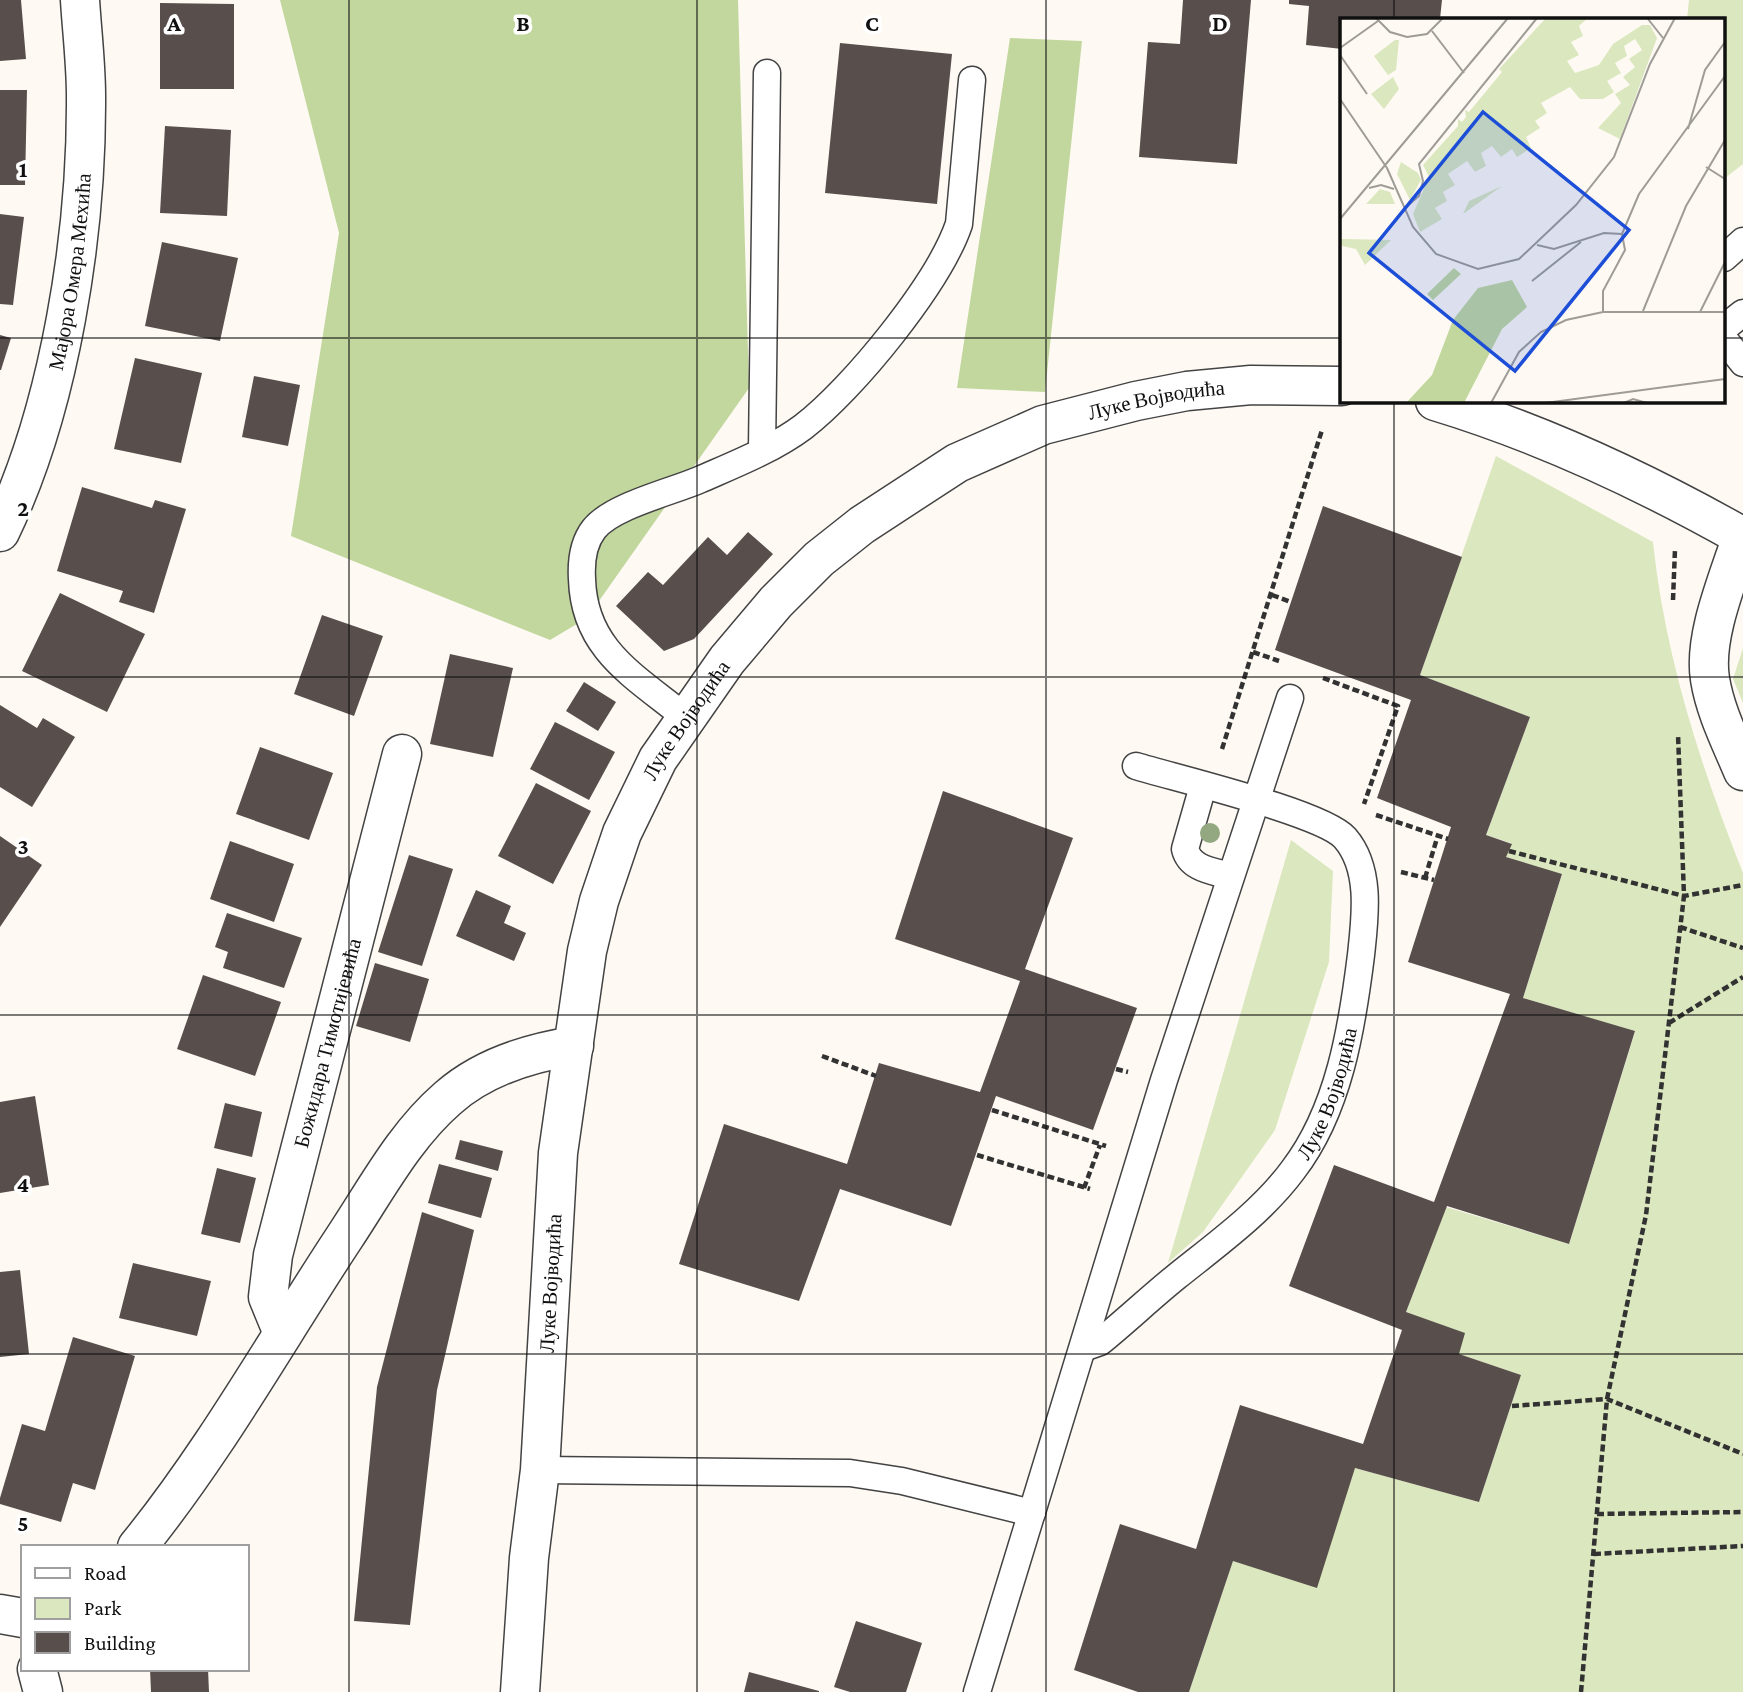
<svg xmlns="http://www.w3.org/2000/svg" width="1743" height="1692" viewBox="0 0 1743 1692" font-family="'Crimson Pro',serif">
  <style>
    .green { fill: #dbe7be }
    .forest { fill: #c2d79e }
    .building { fill: #584f4d }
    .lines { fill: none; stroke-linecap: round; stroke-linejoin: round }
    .lane-casing { stroke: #434343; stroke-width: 29 }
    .street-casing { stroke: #434343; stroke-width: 41 }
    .path { stroke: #323232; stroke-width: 4.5; stroke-dasharray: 7 3.5; stroke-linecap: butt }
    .lane { stroke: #fff; stroke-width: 26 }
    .street { stroke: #fff; stroke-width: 38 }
    .tree { fill: #93a881 }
    .grid { fill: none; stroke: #101010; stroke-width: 2; stroke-opacity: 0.55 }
    .labels { text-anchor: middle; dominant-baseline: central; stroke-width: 7; stroke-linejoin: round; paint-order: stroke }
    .street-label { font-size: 21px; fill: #101010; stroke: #fff }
    .inset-road { fill: none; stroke: #9f9c98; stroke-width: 2 }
    .view { fill: #1d4ed8; fill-opacity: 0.15; stroke: #1d4ed8; stroke-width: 3.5 }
    .inset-edge { fill: none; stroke: #101010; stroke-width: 3.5 }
    .grid-label { font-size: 23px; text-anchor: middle; font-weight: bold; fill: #101010; stroke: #fff; stroke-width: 7; stroke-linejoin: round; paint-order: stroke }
  </style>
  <rect width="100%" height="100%" fill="#fefaf3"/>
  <path class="green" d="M1689,0H1743V164L1724,179V19H1687Z
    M1496,456L1653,542C1665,657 1701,767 1743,873V1692H1189L1233,1561L1355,1468L1479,1502L1521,1375L1459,1354L1406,1312L1446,1207L1569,1244L1635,1032L1523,998L1562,875L1506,857L1511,843L1486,835L1530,717L1420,675Z
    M1743,648V703L1733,679Z
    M1291,840L1333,871L1329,962L1275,1130L1203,1232L1168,1263Z"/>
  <path class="forest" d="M280,0H738L749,388L587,618L550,640L291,536L339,233Z
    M1010,38L1082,41L1045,392L957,388Z"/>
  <path class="building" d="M0,0H21L26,59L0,61Z
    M1183,0H1251L1237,164L1139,157L1148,42L1180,44Z
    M1289,0H1442L1440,19H1342V49L1306,45L1309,6L1289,4Z
    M160,3L234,4V89H160Z
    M840,43L952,54L937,204L825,193Z
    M0,90H27L25,185H0Z
    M165,126L231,130L227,216L160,213Z
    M0,214L24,217L13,305L0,304Z
    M162,242L238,258L220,341L145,326Z
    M0,335L11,338L1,370H0Z
    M135,358L202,373L181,463L114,449Z
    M254,376L300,385L288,446L242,437Z
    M82,487L152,508L155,500L186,509L154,613L119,602L123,591L57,571Z
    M1323,506L1462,557L1420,675L1530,717L1486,835L1512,844L1506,857L1562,874L1523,998L1635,1031L1569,1244L1447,1206L1406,1312L1465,1333L1459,1354L1521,1375L1479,1502L1355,1468L1317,1588L1233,1561L1189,1692H1138L1074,1670L1120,1524L1196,1549L1240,1405L1363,1444L1402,1330L1289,1286L1334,1165L1434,1202L1510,994L1408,962L1451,827L1377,798L1411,700L1275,650Z
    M748,532L773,554L694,639L664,651L616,606L648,572L663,585L708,537L727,555Z
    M60,593L145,634L107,712L22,671Z
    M322,615L383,636L354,716L294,694Z
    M450,654L513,668L493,757L430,744Z
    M584,682L616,702L598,731L566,711Z
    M0,705L37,728L43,718L75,737L32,807L0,787Z
    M555,722L615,752L589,800L530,769Z
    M260,747L333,773L309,840L236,814Z
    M536,783L591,811L553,884L498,856Z
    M943,791L1073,838L1025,969L1137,1008L1093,1130L996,1096L951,1226L840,1189L799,1301L679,1264L724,1124L847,1164L879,1063L980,1092L1020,981L895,939Z
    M0,836L42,865L0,927Z
    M230,841L294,864L274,922L210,899Z
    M409,855L453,869L422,966L378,952Z
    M476,890L511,906L504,923L526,933L514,961L456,936Z
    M227,913L302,938L284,988L223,968L228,952L215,947Z
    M375,963L429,979L410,1042L356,1026Z
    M203,975L281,1002L255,1076L177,1049Z
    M35,1096L49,1185L0,1193V1102Z
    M225,1103L262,1112L252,1157L214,1148Z
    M460,1140L503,1151L498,1171L455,1159Z
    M439,1164L492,1178L481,1218L428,1203Z
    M217,1168L256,1178L240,1243L201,1234Z
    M422,1212L474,1230L437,1390L410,1625L354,1621L377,1387Z
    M133,1263L211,1281L197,1336L119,1318Z
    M20,1270L29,1354L0,1357V1272Z
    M73,1337L135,1356L95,1490L73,1483L61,1522L0,1504V1498L22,1424L45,1431Z
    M856,1621L922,1643L906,1692H850L834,1687Z
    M150,1669H208L209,1692H151Z
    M749,1672L819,1691V1692H744Z"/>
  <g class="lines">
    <g class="lane-casing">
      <g id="lane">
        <path d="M1724,258L1743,241"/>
        <path d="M1724,328L1743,313"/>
        <path d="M1724,339L1743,363"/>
        <path d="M762,450L767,73"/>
        <path d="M685,717C635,676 584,650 582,579C581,562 583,543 594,529C612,506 671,492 699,480C733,465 772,450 803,427C853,389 939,283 959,224L972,80"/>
        <path d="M1203,786L1185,849C1190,869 1213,871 1230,876"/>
        <path id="s1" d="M1083,1348L1100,1342C1126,1321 1150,1298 1176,1277C1217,1244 1262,1212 1293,1170C1339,1110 1352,1028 1361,955C1365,918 1372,869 1345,838C1323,813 1175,778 1136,766"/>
        <path d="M540,1470L850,1473L902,1481L1032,1513"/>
        <path d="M977,1692L1164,1080L1290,698"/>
      </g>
    </g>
    <g class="street-casing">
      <g id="street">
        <path d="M1435,401C1544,434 1644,481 1743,537"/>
        <path id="s2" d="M0,532C60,408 87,234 86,96C86,64 82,32 80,0"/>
        <path d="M1742,536C1729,577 1703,636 1710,679C1715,711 1731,742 1743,771"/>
        <path id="s3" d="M282,1331L268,1297L273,1255L402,754"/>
        <path d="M137,1547C215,1451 276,1341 344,1238C376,1190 404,1136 448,1098C483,1067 529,1053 574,1046"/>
        <path d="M0,1614L23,1618"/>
        <path d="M37,1669L43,1692"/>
        <path id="s4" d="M520,1692L529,1558L540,1470L558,1153L587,951L599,901L622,833L658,759L727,660L776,602L819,559L862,525L957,463L1043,425L1136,401L1187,391L1251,385L1342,386"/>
      </g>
    </g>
    <path class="path" d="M1272,595L1291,602
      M1673,600L1675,549
      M1253,652L1279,661
      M1323,678L1398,706L1364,804
      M1222,749L1322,430
      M1376,815L1448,839
      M1509,851L1684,896L1743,885
      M1401,872L1434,880
      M1425,878L1438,835
      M1680,927L1743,948
      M1669,1023L1743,977
      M822,1056L876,1076
      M1116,1069L1128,1072
      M992,1110L1106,1146
      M977,1155L1090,1189
      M1084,1188L1100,1145
      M1512,1406L1607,1399L1743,1454
      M1597,1514L1743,1512
      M1594,1554L1743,1546
      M1581,1692L1607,1399L1646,1215L1684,896L1678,734"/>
    <use href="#lane" class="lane"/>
    <use href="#street" class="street"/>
  </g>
  <circle class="tree" cx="1210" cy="833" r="10"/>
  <path class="grid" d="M349,0V1692M697,0V1692M1046,0V1692M1394,0V19M0,338H1342M1724,338H1743M1394,401V1692M0,677H1743M0,1015H1743M0,1354H1743"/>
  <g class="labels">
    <g class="street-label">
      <text stroke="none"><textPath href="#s2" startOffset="271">Мајора Омера Мехића</textPath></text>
      <text stroke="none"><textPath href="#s4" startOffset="1586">Луке Војводића</textPath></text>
      <text stroke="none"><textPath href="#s4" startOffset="998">Луке Војводића</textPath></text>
      <text stroke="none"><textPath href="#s3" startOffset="298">Божидара Тимотијевића</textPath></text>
      <text stroke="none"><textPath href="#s1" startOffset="362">Луке Војводића</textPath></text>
      <text stroke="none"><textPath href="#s4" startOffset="410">Луке Војводића</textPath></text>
    </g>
  </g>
  <g transform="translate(1340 18)">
    <rect width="385" height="385" fill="#fefaf3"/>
    <path d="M206,0H248L239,8L243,18L231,24L239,37L227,43L235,55L259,47L273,26L302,7H310L317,20L280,121L258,110L281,85L275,76L290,67L283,59L295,49L289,41L302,32L295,21L284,28L287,38L275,45L281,55L267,63L274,74L263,81H240L230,69L201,85L207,95L195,103L200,110L186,119L191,130L177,139L172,131L161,139L152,128L141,135L146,148L135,154L127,143L108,156L115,167L103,174L107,183L95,190L102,201L80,214L73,196L89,159L83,147L118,108V101L122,104L126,99L125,92L129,94L162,54L159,51ZM55,22H59L56,52L48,57L34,38ZM53,59L59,71L44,91L31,76ZM61,144L78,155L81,162L70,182L57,156ZM162,168L123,196L129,183ZM40,171L50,174L55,186H26ZM0,222L3,221L51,222L25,247L16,231L2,228Z" fill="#dbe7be"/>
    <path d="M114,250L121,256L93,282L87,276ZM172,262L187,289L162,311L124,385H66L92,357L113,302L138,270Z" fill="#c2d79e"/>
    <path class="inset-road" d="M36,0L50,14L67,19L87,16L103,0M308,1L323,20M92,13L124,55M0,30L38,3M0,37L27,76M0,81L47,150M348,111L365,52L385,24M366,149L385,161M47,150L73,209L96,236L138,251L179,241L236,187L274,139L310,46L335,0M29,170L41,167L54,171M65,190L79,178L83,163L79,146L197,0M0,201L168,0M282,216L299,176L385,58M197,227L214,231L264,215L282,216M192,263L241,224M303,293L346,188L385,122M263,294V273L285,232L282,216M360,294L385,244M151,385L179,334L201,314L226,302L263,294H385M205,385L385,361M284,385L293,381L307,385"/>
    <path class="view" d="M143,94L289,212L175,353L29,235Z"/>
    <rect width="385" height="385" class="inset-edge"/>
  </g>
  <g class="grid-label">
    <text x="174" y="31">A</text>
    <text x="523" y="31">B</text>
    <text x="872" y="31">C</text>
    <text x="1220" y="31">D</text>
    <text x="23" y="177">1</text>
    <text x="23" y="516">2</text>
    <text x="23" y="854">3</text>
    <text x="23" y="1192">4</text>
    <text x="23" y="1531">5</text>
  </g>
  <rect x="21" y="1545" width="228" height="126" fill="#ffffff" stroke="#9f9f9f" stroke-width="2"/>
  <rect x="35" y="1568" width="35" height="10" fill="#ffffff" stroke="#9f9f9f" stroke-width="2"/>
  <text x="84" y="1580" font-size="21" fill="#101010">Road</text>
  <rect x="35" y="1598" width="35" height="21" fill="#dbe7be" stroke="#9f9f9f" stroke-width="2"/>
  <text x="84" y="1615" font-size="21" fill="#101010">Park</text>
  <rect x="35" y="1632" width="35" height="21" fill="#584f4d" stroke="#9f9f9f" stroke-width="2"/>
  <text x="84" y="1650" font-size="21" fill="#101010">Building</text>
</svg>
